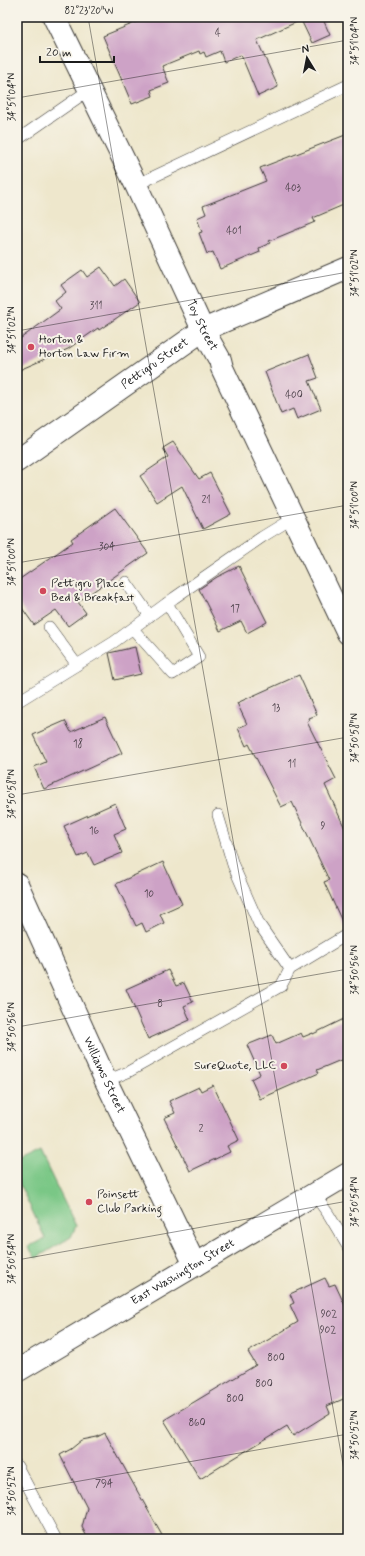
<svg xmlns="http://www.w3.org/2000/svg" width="365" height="1556" viewBox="0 0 365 1556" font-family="Mynerve,sans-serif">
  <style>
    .green { fill: #7ac786; stroke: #4b7251 }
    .building { fill: #cda2c6 }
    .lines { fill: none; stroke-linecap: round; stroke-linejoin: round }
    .service-casing { stroke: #3c3a36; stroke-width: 12 }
    .minor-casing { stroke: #3c3a36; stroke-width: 24 }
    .tertiary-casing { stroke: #3c3a36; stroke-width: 24 }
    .service { stroke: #fff; stroke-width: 11 }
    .minor { stroke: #fff; stroke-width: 22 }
    .tertiary { stroke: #fff; stroke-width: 22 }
    .ticks { fill: none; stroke: #1c1c1c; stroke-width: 1; stroke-opacity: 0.45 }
    .poi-dot { fill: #d1495b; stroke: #f7f3e8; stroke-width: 1.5 }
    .labels { text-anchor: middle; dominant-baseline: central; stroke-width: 4; stroke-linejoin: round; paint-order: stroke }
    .number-label { font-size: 10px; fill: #483e46 }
    .street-label { font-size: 12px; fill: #1c1c1c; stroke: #f7f3e8 }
    .poi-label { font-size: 12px; fill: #1c1c1c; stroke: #f7f3e8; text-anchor: start }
    .neatline { fill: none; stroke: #1c1c1c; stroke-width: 1.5 }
    .ticks-label { font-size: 10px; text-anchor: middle; fill: #1c1c1c }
  </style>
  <rect width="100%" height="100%" fill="#f7f3e8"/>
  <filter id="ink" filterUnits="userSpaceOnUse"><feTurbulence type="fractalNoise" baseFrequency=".025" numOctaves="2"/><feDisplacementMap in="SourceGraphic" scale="8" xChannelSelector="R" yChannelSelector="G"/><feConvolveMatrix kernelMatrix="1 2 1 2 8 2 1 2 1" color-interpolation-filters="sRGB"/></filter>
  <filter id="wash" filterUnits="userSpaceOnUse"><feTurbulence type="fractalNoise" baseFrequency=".012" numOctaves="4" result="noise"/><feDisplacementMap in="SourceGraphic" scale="16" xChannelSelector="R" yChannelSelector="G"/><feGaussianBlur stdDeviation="0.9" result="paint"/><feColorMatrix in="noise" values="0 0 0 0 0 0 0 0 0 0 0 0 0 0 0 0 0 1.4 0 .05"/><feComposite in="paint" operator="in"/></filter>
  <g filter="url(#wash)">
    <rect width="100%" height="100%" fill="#eee7cc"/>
    <path class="green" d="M40,1152L76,1226L71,1237L36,1258L28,1247L45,1238L17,1179V1163Z"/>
    <g id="blocks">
      <path class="building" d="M149,17H322L330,35L312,43L301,20L257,40L278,87L258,96L241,55L224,62L220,51L206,57L204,52L200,54L199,51L162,66L169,83L151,90L153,96L132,104L103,36Z
        M348,134V203L313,218L315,222L269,241L270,243L259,248L260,252L220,269L213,252L207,254L199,233L202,232L197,218L206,214L203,206L266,181L260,168Z
        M101,267L115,286L124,279L140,302L99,330L98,328L68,349L17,371V341L61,309L55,301L66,292L61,285L82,270L87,277Z
        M309,354L318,378L309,381L321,409L297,419L293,409L281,414L265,372Z
        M173,442L199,479L210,473L231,514L203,529L182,486L157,502L140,476L168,457L163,448Z
        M115,508L148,553L78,602L86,613L68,626L56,610L34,625L17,601V581L73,542L71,539Z
        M239,566L267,622L247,633L241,621L220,631L199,589L217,577Z
        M135,647L141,674L115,680L109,653Z
        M299,675L317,715L309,718L310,720L307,722L336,779L325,785L348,835V927L345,928L324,882L329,880L292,802L281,807L249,744L246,746L238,728L247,724L237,703Z
        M105,717L122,753L44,789L34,767L46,762L33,735L65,721L71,732Z
        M115,803L126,829L114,834L122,853L94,865L88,853L78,857L64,826Z
        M163,862L182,904L160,914L164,923L146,932L142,923L136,926L116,884Z
        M168,970L176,986L184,983L193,1002L184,1006L190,1020L148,1039L126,989Z
        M348,1017V1057L317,1070L319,1073L260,1099L251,1079L260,1074L247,1045L272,1035L276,1044L301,1033L303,1037L313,1033V1034Z
        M213,1085L239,1140L227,1146L230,1152L190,1171L164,1118L175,1113L169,1101L199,1087L201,1091Z
        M325,1278L329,1286L335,1284L348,1312V1397L327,1406L330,1413L293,1436L287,1426L200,1479L164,1420L256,1365L248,1352L298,1322L290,1305L294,1303L290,1294Z
        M105,1433L164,1539H92L87,1537L82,1527L87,1508L60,1455L71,1449L82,1440L97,1437Z"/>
    </g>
  </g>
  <g filter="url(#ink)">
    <use href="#blocks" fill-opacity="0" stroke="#3c3a36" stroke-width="1"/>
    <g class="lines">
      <g class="service-casing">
        <path id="service" d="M17,140L89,90
          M136,185L348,85
          M126,582L150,616
          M49,627L77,665
          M133,629L173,674L199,657L167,603
          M17,702L114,642L174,598L262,537L293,518
          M218,815L233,865L259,924L290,969
          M106,1081L128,1072L281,986L290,969L348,934
          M314,1194L329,1215L348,1247
          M17,1466L56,1539"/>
      </g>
      <g class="minor-casing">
        <g id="minor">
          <path id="s1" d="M54,17L136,185L203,330L220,360L222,368L348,633"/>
          <path id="s2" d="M17,461L203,330L348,268"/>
        </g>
      </g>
      <g class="tertiary-casing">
        <g id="tertiary">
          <path id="s3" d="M17,884L106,1081L195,1265"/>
          <path id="s4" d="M17,1371L348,1174"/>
        </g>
      </g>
      <use href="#service" class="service"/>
      <use href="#minor" class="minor"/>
      <use href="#tertiary" class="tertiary"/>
    </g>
  </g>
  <path class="ticks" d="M88,17L348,1493M17,98L348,40M17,331L348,272M17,563L348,505M17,795L348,737M17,1027L348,969M17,1260L348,1201M17,1492L348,1434"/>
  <g class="poi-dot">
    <circle cx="31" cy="347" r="4"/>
    <circle cx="43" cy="591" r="4"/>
    <circle cx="284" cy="1066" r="4"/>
    <circle cx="89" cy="1202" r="4"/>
  </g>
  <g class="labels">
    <g class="number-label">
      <text x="218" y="33">4</text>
      <text x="293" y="188">403</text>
      <text x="234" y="231">401</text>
      <text x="96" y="306">311</text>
      <text x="294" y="395">400</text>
      <text x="206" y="500">21</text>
      <text x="107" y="547">304</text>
      <text x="235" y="609">17</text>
      <text x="276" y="708">13</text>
      <text x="78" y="744">18</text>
      <text x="292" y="764">11</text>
      <text x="323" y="826">9</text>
      <text x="94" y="831">16</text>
      <text x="149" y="894">10</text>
      <text x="160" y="1004">8</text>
      <text x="201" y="1129">2</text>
      <text x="329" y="1314">902</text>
      <text x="328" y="1330">902</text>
      <text x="276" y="1358">800</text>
      <text x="264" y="1384">800</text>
      <text x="235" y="1399">800</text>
      <text x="197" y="1423">860</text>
      <text x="104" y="1484">794</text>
    </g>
    <g class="street-label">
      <text stroke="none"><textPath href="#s1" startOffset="342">Toy Street</textPath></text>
      <text stroke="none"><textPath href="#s2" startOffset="169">Pettigru Street</textPath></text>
      <text stroke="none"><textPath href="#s3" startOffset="210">Williams Street</textPath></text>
      <text stroke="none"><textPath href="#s4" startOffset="193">East Washington Street</textPath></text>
    </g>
    <g class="poi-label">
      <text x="39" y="340">Horton &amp;<tspan x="39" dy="14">Horton Law Firm</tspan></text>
      <text x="51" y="584">Pettigru Place<tspan x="51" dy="14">Bed &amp; Breakfast</tspan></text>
      <text x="276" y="1066" text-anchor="end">SureQuote, LLC</text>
      <text x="97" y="1195">Poinsett<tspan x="97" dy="14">Club Parking</tspan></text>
    </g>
  </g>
  <rect width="365" height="1556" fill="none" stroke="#f7f3e8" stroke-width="44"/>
  <g transform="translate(307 58) rotate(350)" stroke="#f7f3e8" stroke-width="3" paint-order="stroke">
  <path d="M0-3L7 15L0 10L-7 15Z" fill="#1c1c1c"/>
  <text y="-6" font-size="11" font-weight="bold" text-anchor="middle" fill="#1c1c1c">N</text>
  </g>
  <path d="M40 56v6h74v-6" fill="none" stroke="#1c1c1c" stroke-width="2"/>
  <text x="46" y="56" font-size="12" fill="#1c1c1c" stroke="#f7f3e8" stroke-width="3" paint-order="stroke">20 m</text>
  <rect x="22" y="22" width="321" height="1512" class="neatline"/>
  <g class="ticks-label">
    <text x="89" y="14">82°23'20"W</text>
    <text transform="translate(354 41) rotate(-90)" y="4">34°51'04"N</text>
    <text transform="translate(11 97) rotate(-90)" y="4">34°51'04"N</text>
    <text transform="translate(354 273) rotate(-90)" y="4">34°51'02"N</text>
    <text transform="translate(11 330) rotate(-90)" y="4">34°51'02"N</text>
    <text transform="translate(354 505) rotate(-90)" y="4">34°51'00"N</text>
    <text transform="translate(11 562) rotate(-90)" y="4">34°51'00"N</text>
    <text transform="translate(354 738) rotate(-90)" y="4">34°50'58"N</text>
    <text transform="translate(11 794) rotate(-90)" y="4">34°50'58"N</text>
    <text transform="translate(354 970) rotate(-90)" y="4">34°50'56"N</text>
    <text transform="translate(11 1027) rotate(-90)" y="4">34°50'56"N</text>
    <text transform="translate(354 1202) rotate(-90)" y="4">34°50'54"N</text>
    <text transform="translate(11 1259) rotate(-90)" y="4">34°50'54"N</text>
    <text transform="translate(354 1435) rotate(-90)" y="4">34°50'52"N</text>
    <text transform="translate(11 1491) rotate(-90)" y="4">34°50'52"N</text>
  </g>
</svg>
